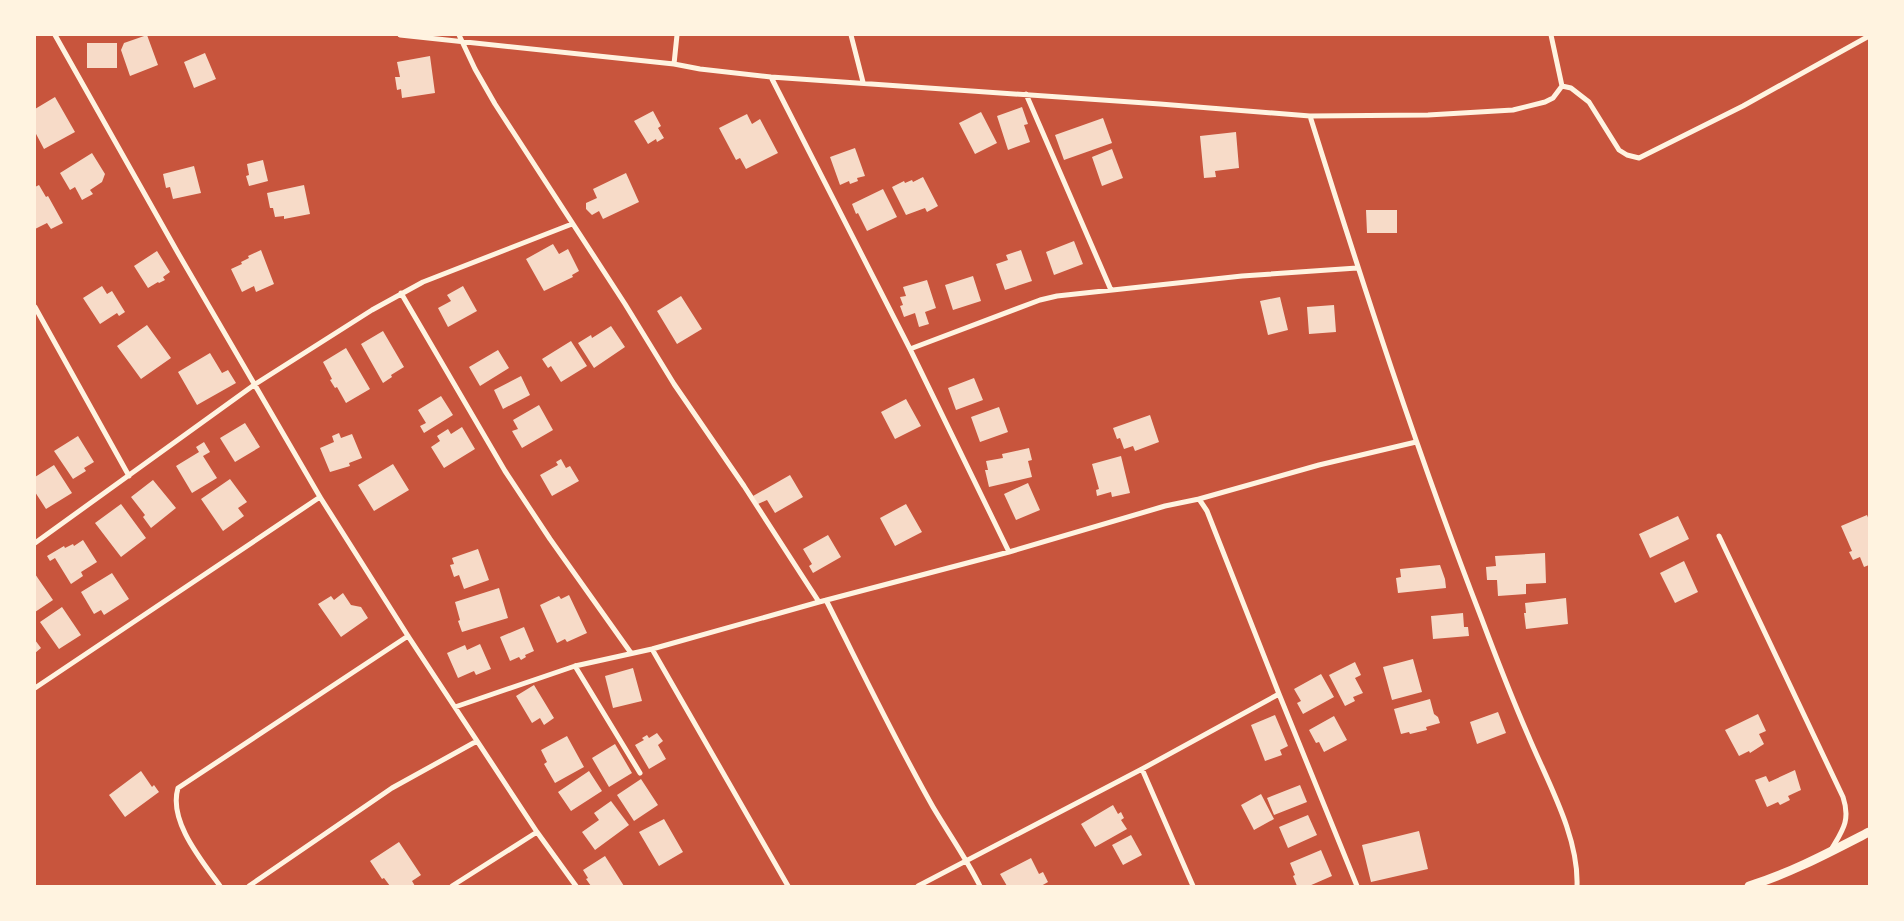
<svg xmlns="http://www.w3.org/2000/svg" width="1904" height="921" viewBox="0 0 1904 921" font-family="Figtree,sans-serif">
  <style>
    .building { fill: #f7dbc8 }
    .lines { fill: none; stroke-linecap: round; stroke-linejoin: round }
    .minor { stroke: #fff3e0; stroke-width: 5 }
    .tertiary { stroke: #fff3e0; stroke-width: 9 }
  </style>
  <rect width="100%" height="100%" fill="#c8553d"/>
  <path class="building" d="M147,35L158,65L130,76L121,50L124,43Z
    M87,43H117V68H87Z
    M205,53L216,79L194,88L184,62Z
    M430,56L435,93L402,98L401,89L397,90L395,77H400L397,62Z
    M55,97L75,132L44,149L35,132V109Z
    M1022,107L1028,124L1024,125L1030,142L1008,150L997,116Z
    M653,111L661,126L658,128L664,138L657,142L656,139L648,144L634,121Z
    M981,112L997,143L975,154L959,123Z
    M747,114L752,124L760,119L778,153L746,169L740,158L736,160L719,128Z
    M1103,118L1112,143L1064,160L1055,135Z
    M1236,132L1239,168L1215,171L1216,177L1204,178L1200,136Z
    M855,148L865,176L857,178L858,181L850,184L849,181L840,185L830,157Z
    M1112,149L1123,178L1102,186L1092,157Z
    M92,153L105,174L102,182L90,190L93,194L82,200L75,187L70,190L60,173Z
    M263,160L268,181L249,186L246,176L249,175L247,164Z
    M194,166L201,193L173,199L170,187L166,188L163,174Z
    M626,173L639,202L603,219L599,211L592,215L586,209V203L597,198L593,189Z
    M923,177L938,206L927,212L925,208L906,215L892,187L904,181L905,183L912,180L913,182Z
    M39,185L46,197L48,196L63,223L51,229L47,223L35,229V187Z
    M304,185L310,214L284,219V216L275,217L273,208H270L267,193Z
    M883,189L897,217L867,231L858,213L856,214L852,204Z
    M1366,210H1397V233H1367Z
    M1074,241L1083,264L1054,275L1046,252Z
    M553,244L559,254L568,249L579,271L572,275L573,277L544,291L526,259Z
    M261,250L274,284L256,292L254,286L242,292L231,269L242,264L241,262L249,258L248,256Z
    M1021,250L1032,281L1005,290L996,264L1008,260L1006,255Z
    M157,251L170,272L163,277L165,280L159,283L158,282L148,288L134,266Z
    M973,276L981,301L953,310L945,285Z
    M927,280L936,308L925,312L929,324L919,327L915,313L904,317L900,306L903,305L900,297L906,296L903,287Z
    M102,286L107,294L112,291L125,312L119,316L117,313L100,324L83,298Z
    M463,286L477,311L448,327L438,308L451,301L447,295Z
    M681,296L702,329L677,344L657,311Z
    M1280,297L1288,330L1268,335L1260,301Z
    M1334,305L1336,332L1309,334L1307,307Z
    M147,325L171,358L141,379L117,346Z
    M611,326L625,347L594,368L578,343L591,335L592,338Z
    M383,331L404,367L391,375L392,377L383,383L361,344Z
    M571,341L587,366L561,382L551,366L548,368L542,359Z
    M346,348L370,389L346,403L337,387L335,388L330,380L332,379L323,362Z
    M498,350L509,368L480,386L469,367Z
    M210,353L222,373L228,370L236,383L197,405L178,372Z
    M521,376L530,395L503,409L494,390Z
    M974,378L983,400L956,410L948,388Z
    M441,396L453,415L424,433L420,426L426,423L418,410Z
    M906,399L921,426L895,439L881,412Z
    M539,405L553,430L522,448L512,431L518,429L513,420Z
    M999,407L1008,432L980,442L971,417Z
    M1150,415L1159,442L1135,451L1133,446L1124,449L1120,438L1117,439L1113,428Z
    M245,423L260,447L235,462L220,438Z
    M462,427L475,449L444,468L431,447L440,441L437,436L448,429L451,434Z
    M339,433L341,438L352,434L362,458L349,463L350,466L330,472L320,448L334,442L332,436Z
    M78,436L94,462L84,468L86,471L73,479L54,451Z
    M204,442L210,452L203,456L217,478L192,493L176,466L199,452L196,447Z
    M1029,448L1032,460L1028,461L1032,477L989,487L985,470H988L986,461L1003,458L1002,454Z
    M1121,456L1130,493L1112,497L1111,492L1097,496L1096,490L1099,489L1092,464Z
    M561,459L566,468L570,466L579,481L552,496L540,475L558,465L556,462Z
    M393,464L409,490L374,511L358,485Z
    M54,465L72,493L46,509L35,492V477Z
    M790,475L803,497L775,513L767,500L758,504L753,496Z
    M230,479L247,502L238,508L244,516L223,531L201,499Z
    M153,480L176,508L151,528L143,517L145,515L131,497Z
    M1028,483L1040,510L1016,520L1004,494Z
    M121,504L146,538L121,557L95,523Z
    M906,504L922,532L895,546L880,518Z
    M1867,515L1869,520V565L1864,567L1860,557L1853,560L1849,552L1852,551L1841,526Z
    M1678,516L1689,539L1650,558L1639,534Z
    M828,535L841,557L813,573L809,566L812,564L803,549Z
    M83,540L97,562L81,572L83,576L71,584L55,558L50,561L47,556L64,546L65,548L73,544L74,546Z
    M478,549L489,580L464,589L459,575L454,577L450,565L454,564L452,558Z
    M1545,553L1546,583L1526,584V594L1498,596L1497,580H1487L1486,567L1496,566L1495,556Z
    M1684,561L1698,592L1675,603L1660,573Z
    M1440,565L1445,579L1446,588L1398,593L1396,578L1401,577L1400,569Z
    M112,573L129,599L104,615L101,610L94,614L81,592Z
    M35,574L53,600L35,612Z
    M499,588L508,618L462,632L458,621L460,620L455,602Z
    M343,593L351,605L361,607L368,618L341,637L318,604L331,596L334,600Z
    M569,595L587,633L567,642L565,639L557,643L540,605L559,596L561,599Z
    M1566,598L1568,624L1526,629L1524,613H1526L1525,603Z
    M62,607L81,635L59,649L40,622Z
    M1463,613L1464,627H1468L1469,636L1433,639L1431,616Z
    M524,627L534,651L525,655L526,657L521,660L519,657L510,661L500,637Z
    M35,640L41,648L35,653Z
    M480,644L491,669L476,675L474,671L458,678L447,653L465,645L467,650Z
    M1413,659L1422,692L1392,700L1383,667Z
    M1355,662L1361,675L1355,678L1363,693L1353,697L1355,701L1345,706L1329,675Z
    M633,668L642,701L613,708L605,676Z
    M1321,674L1334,697L1303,714L1297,703L1301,701L1294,689Z
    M534,685L554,718L544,725L540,718L532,723L516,696Z
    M1430,699L1434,714L1438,717L1440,723L1426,727L1427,730L1410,734L1409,732L1401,734L1394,709Z
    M1498,712L1506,733L1477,744L1470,722Z
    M1758,714L1766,731L1759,734L1764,744L1750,753L1749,751L1739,756L1725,730Z
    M1275,715L1288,746L1280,750L1282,755L1265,761L1251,725Z
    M1334,716L1347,740L1324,752L1319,742L1316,743L1309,730Z
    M657,733L663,741L658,745L666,759L649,769L635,745L644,740L642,738L647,735L649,738Z
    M567,736L584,767L555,783L544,764L547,762L541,750Z
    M615,744L632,773L609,787L592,758Z
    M1795,770L1801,790L1788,796L1790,800L1780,805L1778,802L1767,807L1755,780L1766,776L1769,782Z
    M141,771L152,787L154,785L159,792L125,817L109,795Z
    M589,771L602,791L571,811L558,792Z
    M641,779L658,805L634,821L617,795Z
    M1300,785L1307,802L1274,815L1267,798Z
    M1261,794L1274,819L1254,830L1241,805Z
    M611,801L629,825L595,850L582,832L599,820L594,813Z
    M1113,805L1118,814L1121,812L1124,818L1121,820L1127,829L1095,847L1081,824Z
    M1308,815L1317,835L1288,848L1279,827Z
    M664,819L683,852L659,866L639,832Z
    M1419,831L1428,869L1371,882L1362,845Z
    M1131,835L1142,855L1123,865L1112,845Z
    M399,842L421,875L412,881L415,886H390L384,878L382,879L370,861Z
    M1321,850L1332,876L1309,886H1297L1293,876L1295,875L1290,863Z
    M605,856L624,886H591L586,879L588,878L583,870Z
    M1031,858L1039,874L1043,872L1048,882L1041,886H1007L1000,874Z"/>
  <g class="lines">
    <path class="minor" d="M55,35L178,253L320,497L408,636L537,832L576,886
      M400,35L674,64L700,69L771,77L1160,104L1310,116L1428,115L1513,110L1545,102L1553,98L1562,86
      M459,35L475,69L495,104L625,304L674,384L744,486L819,602
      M851,35L863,82
      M1551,35L1562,86L1571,88L1589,102L1619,150L1627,155L1639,158L1743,106L1869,36
      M674,64L677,35
      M771,77L910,349L1009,552
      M1026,94L1111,290
      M1310,116C1363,285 1417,452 1481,617C1496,657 1511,696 1528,735C1547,781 1579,836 1577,886
      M401,293L505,471L550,539L631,653
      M35,307L129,476
      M910,349L1040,300L1057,296L1242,276L1357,268
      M1199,499L1319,465L1416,442
      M1719,536L1843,797C1851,821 1842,831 1831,850
      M35,543L254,385L372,310L423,282L572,224
      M826,600C861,669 895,740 933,807C949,834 966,858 980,886
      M652,649L788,886
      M575,666L640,773
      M35,688L320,497
      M455,707L575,666L652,649L819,602L1009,552L1165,506L1199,499L1207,511L1279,694L1357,886
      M1142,769L1193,886
      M220,886C202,861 168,821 178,788L408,636
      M249,886L392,788L477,741
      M452,886L537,832
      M918,886L1142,769L1279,694"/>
    <path class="tertiary" d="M1749,886C1791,873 1830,852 1869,832"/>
  </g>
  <rect width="1904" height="921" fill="none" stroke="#fff3e0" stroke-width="72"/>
</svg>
